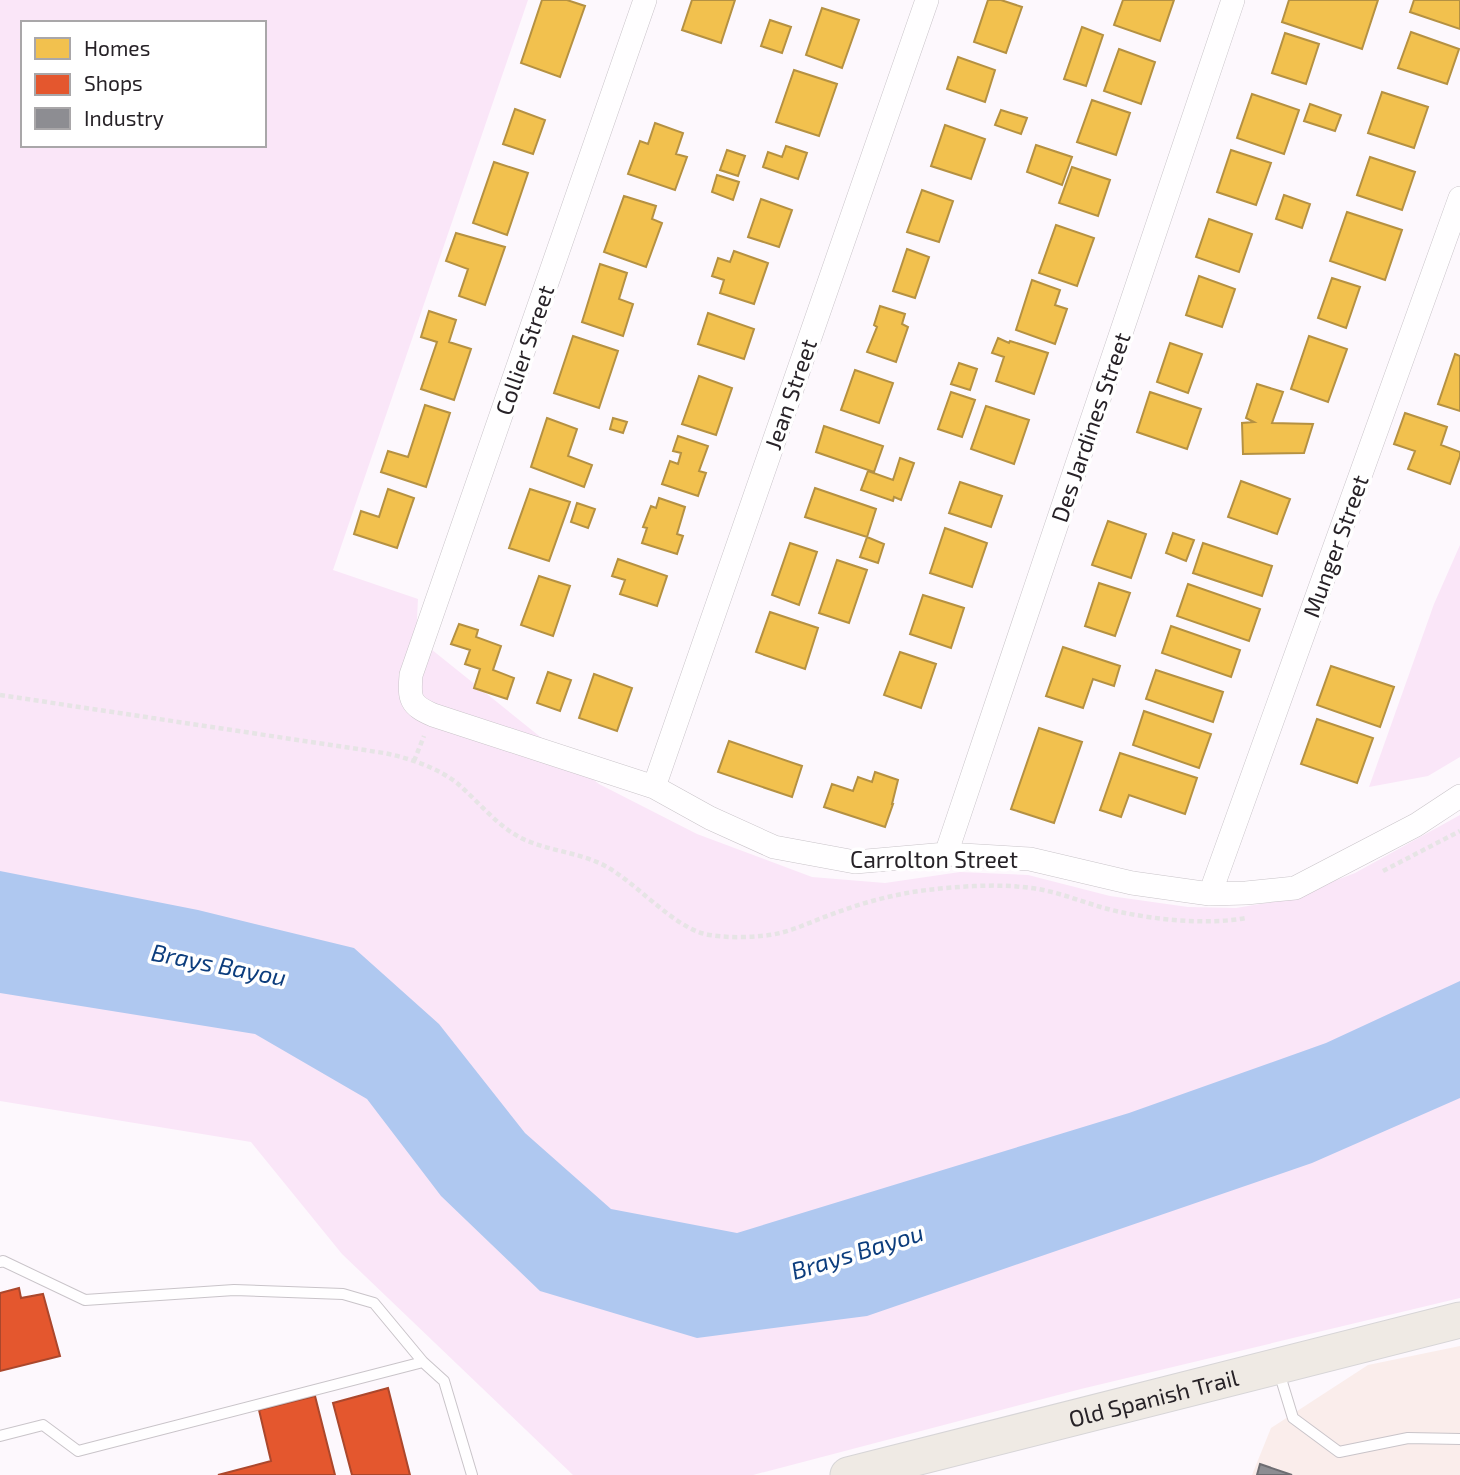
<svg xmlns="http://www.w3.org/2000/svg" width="1460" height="1475" viewBox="0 0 1460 1475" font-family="'Exo 2',sans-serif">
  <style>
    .industrial { fill: #faedeb }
    .green { fill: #fae6f8; fill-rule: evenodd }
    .water { fill: #afc8f0 }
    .homes { fill: #f2c14e; stroke: #b59142; stroke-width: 2 }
    .shops { fill: #e4572e; stroke: #ab472c; stroke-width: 2 }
    .industry { fill: #8d8d92; stroke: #6e6d72; stroke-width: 2 }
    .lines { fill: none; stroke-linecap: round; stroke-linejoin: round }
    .service-casing { stroke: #c9c4c9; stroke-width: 12 }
    .minor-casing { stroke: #c9c4c9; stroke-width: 24 }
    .primary-casing { stroke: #d7d5d7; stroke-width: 37 }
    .path { stroke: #e6e4e5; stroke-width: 4.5; stroke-dasharray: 5 3.5; stroke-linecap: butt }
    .service { stroke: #fffeff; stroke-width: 10 }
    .minor { stroke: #fffeff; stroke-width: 23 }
    .primary { stroke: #efeae4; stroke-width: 35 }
    .labels { text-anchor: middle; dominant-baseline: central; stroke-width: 7; stroke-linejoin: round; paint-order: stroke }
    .street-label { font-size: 23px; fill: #272227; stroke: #fff }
    .water-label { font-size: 24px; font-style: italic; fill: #0c3d7d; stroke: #fff }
  </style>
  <rect width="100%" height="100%" fill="#fdf8fd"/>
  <path class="industrial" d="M1460,1346V1475H1252L1271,1428L1368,1365Z"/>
  <path class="green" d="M0,0H528L333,570L418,599L416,637L599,784L697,834L812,877L885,883L960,872L1028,875L1110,896L1188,907L1236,908L1284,900L1355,873L1460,815V1298L1081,1389L753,1475H573L342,1254L251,1142L0,1101ZM23,23H264V145H23Z
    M1460,545V757L1428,776L1369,787L1434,604Z"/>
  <path class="water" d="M0,871L198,910L354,948L439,1024L525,1133L611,1209L737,1233L1129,1113L1326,1043L1460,981V1098L1312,1163L867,1316L697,1338L540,1291L441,1196L367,1099L255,1034L0,993Z"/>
  <path class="homes" d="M542,0H567L585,6L560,77L521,63Z
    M692,0H735L721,43L682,30Z
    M988,0H1001L1022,7L1006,53L974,42Z
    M1123,0H1174L1160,41L1114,25Z
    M1289,0H1378L1362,49L1282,22Z
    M1414,0H1460V29L1410,12Z
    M822,8L859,20L842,68L806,55Z
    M770,20L791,27L782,53L761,46Z
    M1082,27L1103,35L1086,86L1064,79Z
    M1411,32L1459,49L1447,84L1398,68Z
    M1285,33L1319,44L1306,84L1272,73Z
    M1119,49L1155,62L1141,104L1104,91Z
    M958,57L995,70L985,102L947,89Z
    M794,70L837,84L819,136L776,122Z
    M1382,92L1428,107L1414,148L1368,133Z
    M1252,94L1299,110L1284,154L1237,138Z
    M1092,100L1130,113L1116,155L1077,142Z
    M1310,104L1341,115L1335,131L1304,121Z
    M515,109L545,120L533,154L503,144Z
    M1001,110L1027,118L1021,134L995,125Z
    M655,123L683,133L676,154L687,157L675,190L628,174L640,141L648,144Z
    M945,125L985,139L971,179L931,166Z
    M1036,145L1072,157L1062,185L1027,172Z
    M786,146L807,153L798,179L763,167L768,152L782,157Z
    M727,150L745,156L738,176L720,170Z
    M1231,150L1271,163L1256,205L1217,192Z
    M1370,157L1415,172L1402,210L1357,195Z
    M494,162L528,173L507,235L473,223Z
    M1072,167L1110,180L1098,216L1059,203Z
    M717,175L739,182L733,200L712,192Z
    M922,190L953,201L939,242L907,232Z
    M1284,195L1310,204L1302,228L1276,219Z
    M624,196L656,206L652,219L662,223L646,267L604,252Z
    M761,199L792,210L779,247L748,237Z
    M1347,212L1402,230L1385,280L1330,261Z
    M1209,219L1252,234L1239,272L1196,257Z
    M1056,225L1094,238L1077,286L1039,273Z
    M456,233L505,247L485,305L459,296L468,269L446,261Z
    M907,249L929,257L915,298L893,291Z
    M734,251L768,263L754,304L720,293L724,280L712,276L718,258L730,262Z
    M600,264L627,273L619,299L633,304L623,336L582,322Z
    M1199,276L1235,289L1222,327L1186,315Z
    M1332,278L1360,287L1346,328L1318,318Z
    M1032,280L1060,290L1055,305L1067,309L1055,344L1016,330Z
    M880,306L905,314L902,324L908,327L896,362L867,352L877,327L874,325Z
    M429,311L456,320L449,342L471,349L454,400L421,389L437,342L421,337Z
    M708,313L754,329L744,359L698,344Z
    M573,336L618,351L599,408L554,393Z
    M1309,336L1347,349L1328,402L1291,389Z
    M998,338L1009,343L1010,341L1048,353L1034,394L996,381L1004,357L992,353Z
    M1170,343L1202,354L1188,393L1157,382Z
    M1455,354L1460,356V411L1438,404Z
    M959,363L977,369L970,390L951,384Z
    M855,370L893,383L879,423L841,410Z
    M699,376L732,388L716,435L682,424Z
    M1257,384L1283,392L1272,423L1313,424L1304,453L1243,454L1242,423L1254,422L1246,418Z
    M951,392L975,400L962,437L938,429Z
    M1150,392L1201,409L1187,449L1137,432Z
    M425,405L450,413L426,487L381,472L388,451L408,457Z
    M986,406L1029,420L1014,464L971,449Z
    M1405,413L1447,427L1441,445L1460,452V456L1450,484L1408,469L1415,451L1394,444Z
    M547,418L577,429L568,456L592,465L584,487L531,467Z
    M613,418L627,422L623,433L610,429Z
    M824,426L883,446L874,472L816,452Z
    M678,436L708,446L699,471L706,473L698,496L662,484L670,461L678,464L681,453L673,451Z
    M900,458L914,463L901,500L894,497L893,501L861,490L868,471L893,480Z
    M1241,481L1290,499L1277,534L1228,517Z
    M960,482L1002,496L991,527L949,513Z
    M815,488L876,509L867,537L805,517Z
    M388,489L414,498L397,548L354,534L361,511L379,517Z
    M530,489L570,502L549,561L509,548Z
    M659,498L685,507L677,534L683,536L677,554L642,543L647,528L643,527L651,506L656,508Z
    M577,503L595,509L588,528L571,522Z
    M1108,521L1146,534L1131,578L1092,565Z
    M945,528L987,543L972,587L930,573Z
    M1173,533L1194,540L1186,561L1166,553Z
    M867,537L884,544L878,563L860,557Z
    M790,543L817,552L799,605L772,595Z
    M1203,543L1272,566L1262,596L1193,573Z
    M618,559L667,576L657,606L620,594L625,580L612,576Z
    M837,560L867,570L849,623L819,613Z
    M539,576L570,586L553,636L521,625Z
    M1099,583L1130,593L1115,636L1085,626Z
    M1188,584L1260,609L1249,641L1177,616Z
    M923,595L964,608L951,648L910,634Z
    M770,612L818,628L805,669L756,652Z
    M459,624L478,630L476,637L501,646L493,670L514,678L507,699L474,688L480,669L465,664L470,650L451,644Z
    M1171,626L1240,650L1231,677L1162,653Z
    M1063,647L1120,666L1114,686L1093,679L1083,708L1046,696Z
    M900,652L936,664L921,708L884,695Z
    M1331,666L1394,687L1380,727L1317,705Z
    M1156,670L1223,692L1213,722L1146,699Z
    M548,672L571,680L560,711L537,703Z
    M594,674L632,688L617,731L579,718Z
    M1144,711L1211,734L1199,768L1133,745Z
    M1317,719L1373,738L1357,783L1301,764Z
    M1039,728L1082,742L1054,823L1011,809Z
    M729,741L802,766L792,797L718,772Z
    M1120,753L1197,778L1185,814L1129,795L1121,817L1100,810Z
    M875,772L898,780L892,804H893L885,827L824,807L832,784L853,791L858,777L872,782Z"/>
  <path class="shops" d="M19,1288L21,1298L43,1294L60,1356L0,1371V1293Z
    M388,1388L410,1475H352L333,1403Z
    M315,1396L335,1475H218L271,1461L259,1410Z"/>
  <path class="industry" d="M1260,1464L1292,1475H1257Z"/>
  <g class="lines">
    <g class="service-casing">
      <path id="service" d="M0,1262L3,1261L85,1300L234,1290L343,1294L374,1303L423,1362L444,1381L472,1475
        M1278,1369L1293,1418L1339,1452L1408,1438L1460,1439
        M0,1436L43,1425L78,1451L423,1362"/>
    </g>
    <g class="minor-casing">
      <path id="minor" d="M645,0L411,675C409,699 410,705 433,715L654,787L710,818L774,847L855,862L946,854L1030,859L1132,883L1210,894L1246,893L1295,888L1416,825L1460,796
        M654,787L927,0
        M946,854L1233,0
        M1210,894L1460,198"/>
    </g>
    <g class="primary-casing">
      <g id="primary">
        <path id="s1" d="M848,1475L1460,1320"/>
      </g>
    </g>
    <path class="path" d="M0,695L384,753C409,758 436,767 457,783C478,801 496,825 521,838C552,853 587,852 615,872C642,890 672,923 701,933C722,939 759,938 780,933C797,929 813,921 830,915C861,903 894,894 927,890C963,886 1003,883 1038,889C1066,894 1092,906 1120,912C1159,920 1207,925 1246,918
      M414,761L424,736
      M1383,871L1460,831"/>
    <use href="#service" class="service"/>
    <use href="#minor" class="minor"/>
    <use href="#primary" class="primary"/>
  </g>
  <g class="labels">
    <g class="street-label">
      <text transform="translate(524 350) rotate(-71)">Collier Street</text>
      <text transform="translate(790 394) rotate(-71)">Jean Street</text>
      <text transform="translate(1090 427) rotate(-71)">Des Jardines Street</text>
      <text transform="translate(1335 546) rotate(-70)">Munger Street</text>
      <text x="934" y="859">Carrolton Street</text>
      <text stroke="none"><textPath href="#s1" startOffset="315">Old Spanish Trail</textPath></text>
    </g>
    <g class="water-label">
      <text transform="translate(219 964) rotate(11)">Brays Bayou</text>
      <text transform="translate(857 1251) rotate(-17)">Brays Bayou</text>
    </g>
  </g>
  <rect x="21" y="21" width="245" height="126" fill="#ffffff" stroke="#a9a7a9" stroke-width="2"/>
  <rect x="35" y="38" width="35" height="21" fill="#f2c14e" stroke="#a9a7a9" stroke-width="2"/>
  <text x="84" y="56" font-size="21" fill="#272227">Homes</text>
  <rect x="35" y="74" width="35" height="21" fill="#e4572e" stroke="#a9a7a9" stroke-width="2"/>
  <text x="84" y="91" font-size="21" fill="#272227">Shops</text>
  <rect x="35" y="108" width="35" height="21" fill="#8d8d92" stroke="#a9a7a9" stroke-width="2"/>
  <text x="84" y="126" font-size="21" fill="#272227">Industry</text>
</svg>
